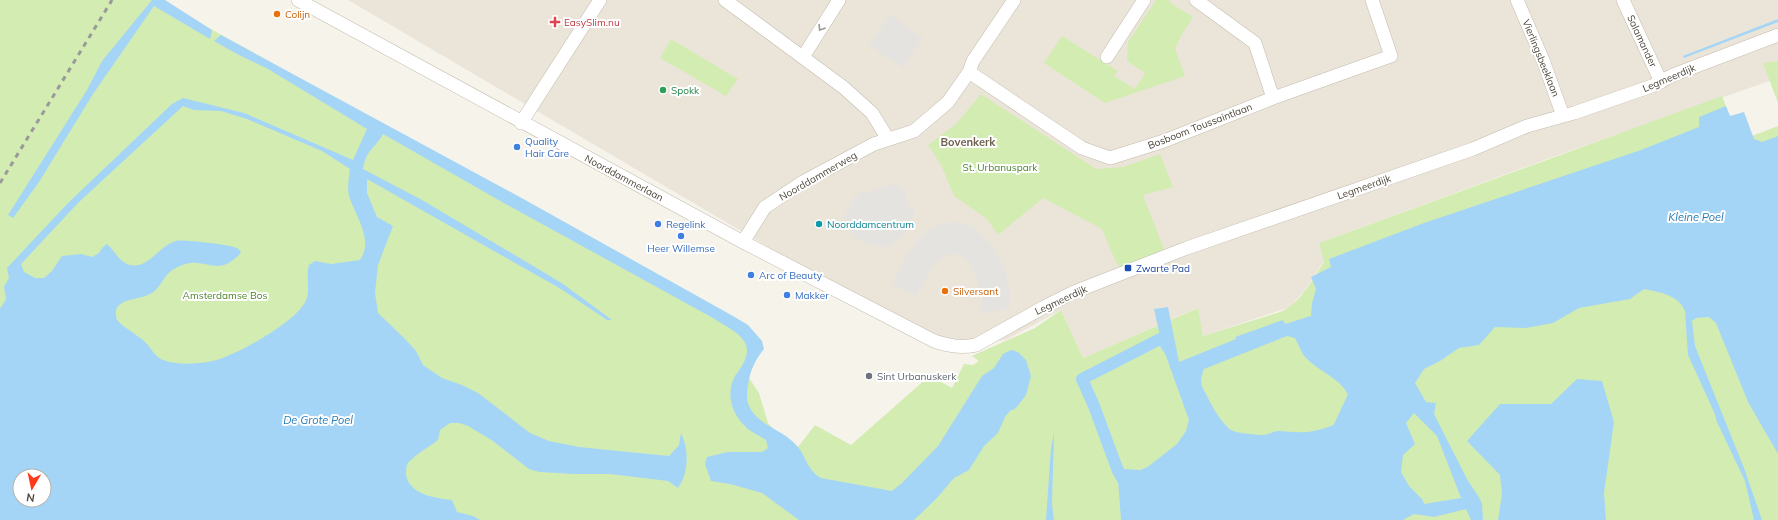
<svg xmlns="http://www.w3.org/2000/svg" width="1778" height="520" viewBox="0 0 1778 520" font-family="Mulish,sans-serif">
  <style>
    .residential { fill: #ebe5d9 }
    .green { fill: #d3ecb2; fill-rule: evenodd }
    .parking { fill: #e5e3df }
    .water { fill: #a5d5f6; fill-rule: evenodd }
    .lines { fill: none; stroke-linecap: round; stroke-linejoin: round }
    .canal { stroke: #a5d5f6; stroke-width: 12 }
    .minor-casing { stroke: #c3bbad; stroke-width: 14 }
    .minor { stroke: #fff; stroke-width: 13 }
    .rail { stroke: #9a9a9a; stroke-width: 3; stroke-dasharray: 5 5; stroke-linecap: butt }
    .oneway { stroke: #9c9892 }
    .food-dot { fill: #e8710a; stroke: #fff; stroke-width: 1.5 }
    .health-dot { fill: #e0444e; stroke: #fff; stroke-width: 1.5 }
    .leisure-dot { fill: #2e9e5b; stroke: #fff; stroke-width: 1.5 }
    .shop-dot { fill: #3f7fe0; stroke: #fff; stroke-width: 1.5 }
    .culture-dot { fill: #0f9aa8; stroke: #fff; stroke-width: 1.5 }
    .transit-dot { fill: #1a4fb4; stroke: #fff; stroke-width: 1.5 }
    .worship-dot { fill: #6b7280; stroke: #fff; stroke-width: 1.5 }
    .labels { text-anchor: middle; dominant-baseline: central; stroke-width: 4; stroke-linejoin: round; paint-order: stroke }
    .food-label { font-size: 10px; fill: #c56008; stroke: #fff; text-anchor: start }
    .health-label { font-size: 10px; fill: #be3a42; stroke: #fff; text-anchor: start }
    .street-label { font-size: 10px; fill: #4b4438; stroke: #fff }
    .leisure-label { font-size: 10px; fill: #27864d; stroke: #fff; text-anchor: start }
    .shop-label { font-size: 10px; fill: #366cbe; stroke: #fff; text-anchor: start }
    .park-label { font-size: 10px; fill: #4a8326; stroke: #fff }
    .culture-label { font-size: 10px; fill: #0d838f; stroke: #fff; text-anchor: start }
    .transit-label { font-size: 10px; fill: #164399; stroke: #fff; text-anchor: start }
    .worship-label { font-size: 10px; fill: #5b616d; stroke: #fff; text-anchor: start }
    .neighbourhood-label { font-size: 11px; font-weight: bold; fill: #6f624e; stroke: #fff }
    .water-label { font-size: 11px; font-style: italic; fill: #277bb7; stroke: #fff }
  </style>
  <rect width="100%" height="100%" fill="#f6f3eb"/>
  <path class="residential" d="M348,0H1778V78L1558,155L1319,243L1324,261L1305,290L1290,307L1203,336L1197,308L1083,358L1061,310L1006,340L940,348Z"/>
  <path class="green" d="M0,0H158L350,106L762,345L743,369L759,393L768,423L799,457L804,458L798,447L815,425L851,445L927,378H934L952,388L964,364L973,365L979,361L972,356L1035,328L1061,310L1083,358L1198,308L1203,336L1280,312C1300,304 1312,280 1324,262L1319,243L1722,96L1739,141L1778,126V520H0ZM20,476H44V500H20Z
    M1156,0H1170L1169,2L1193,17L1181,36L1175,49L1185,76L1105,103L1044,63L1062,36L1118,71L1114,76L1135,89L1145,73L1127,61L1128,42Z
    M671,39L738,79L726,96L660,58Z
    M1778,61V103L1763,63Z
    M981,94L1096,169L1123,167L1160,154L1173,187L1143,195L1165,252L1120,268L1115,260L1102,229L1043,198L998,235L987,219L954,196L941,165L928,145L956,124Z"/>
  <path class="parking" d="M890,15L923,38L903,68L869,45Z
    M888,185H898L905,192L908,205L915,210L908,230L899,240L890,246L881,247L862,242L854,237L848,223L843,218L853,198L861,192H869Z
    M956,222L967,224L976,229L992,246L1004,267L1009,285L1010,309L980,314L982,299L972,265L964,257L955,254L947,255L941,258L932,268L916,296L892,284L908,253L918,240L930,229L940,224Z"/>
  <path class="water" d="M152,0H165L212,30L210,39L154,6L93,94L39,182L13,218L8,215L87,90L102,61Z
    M1778,19V22L1684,58L1683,56Z
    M221,35L518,196L733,316L748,325L762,341L764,349C755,360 750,371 748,385C747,391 746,400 749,406C758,426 785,430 798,447C806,457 808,471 821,478L892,491L902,483L938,446L982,376L994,368L1003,354L1011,350L1018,352L1026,360L1031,376L1026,395L1016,408L1010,411L1005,417L998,433L984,446L969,470L954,478L936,499L914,520H799L762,493L730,484L711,481L705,464L707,457L728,452H762L768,448L766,440C760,436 753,433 748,429C732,415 725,395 735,376C741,367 750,357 746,345C742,333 723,325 713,318L502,202L383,134C374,150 367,148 363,169L422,200L545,273L563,284L612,320H607L561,289L367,179V193L377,217L393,226L378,265L375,293L378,313L405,339L416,351L423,365L442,378L462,385L478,393L530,433L549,441L579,447L669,456L679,445L681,433C689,449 689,473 678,488L668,481L610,474H575L539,472L529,469L493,441L468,426L459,423H450L440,430L438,440C429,447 416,454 408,463C406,466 406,471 406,475C410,495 435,498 452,500L457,512L473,516L480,520H0V308L2,306L6,299L4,287L9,278L7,268L68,203L172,104L183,98L244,113L353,160L367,129L268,69L237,54L214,41ZM183,106L194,110L221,111L247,119L322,151L350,169C349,177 347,188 349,196C356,218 374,239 360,260L331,264L315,261L309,265C305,278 312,293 304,304C291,324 243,351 220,359C203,364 180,366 163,360C155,357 151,348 146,343C137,334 125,329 117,320C110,297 138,301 150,294C161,289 164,273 176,268C181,265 191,262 196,263C206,263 214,268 224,265C230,263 236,258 241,253C240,251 239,249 237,248C231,245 182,239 176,241C159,245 147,272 127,264C119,261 114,250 107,244L102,248L99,253L92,257L81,254L62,256L52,271L44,278H35L24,272L21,264L79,202ZM20,476H44V500H20Z
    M1726,106L1730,116L1744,112L1754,139L1762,142L1778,136V454L1748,402L1716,323L1709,317L1696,318L1692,321L1695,346L1744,468L1762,520H1754L1745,481L1717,422L1714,412L1688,355L1685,311C1679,295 1659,292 1644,289L1630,299L1579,308L1553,323L1526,328L1495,327L1479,345L1459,348L1440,361L1424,369L1415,383L1426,402L1436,403L1434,414L1467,479L1480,499L1482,504L1483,520H1471L1466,509L1434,517L1414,514L1403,520H1121L1116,451L1124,469L1141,470L1149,466L1177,444L1186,431L1189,420L1162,345L1154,309L1168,307L1179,362L1236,339L1235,337L1283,320L1285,324L1311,316L1312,303L1316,289L1311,277L1331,267L1329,259L1424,223L1641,150L1699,127V117ZM1287,336L1295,338C1299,345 1301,353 1307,359C1321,373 1347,381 1351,403C1355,422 1322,430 1308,432C1298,433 1287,431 1277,431C1272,432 1268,435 1263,435C1258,435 1237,433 1233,431C1225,428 1213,408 1209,400C1202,385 1198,385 1204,369ZM1414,413L1437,436L1461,498L1424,504L1422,499L1409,486L1401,472L1403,455L1415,444L1406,423Z
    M1577,379L1602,381L1614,422L1604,493L1606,520H1498L1502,494L1500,475L1467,441L1500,404H1551Z
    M1054,433L1052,504L1054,520H1046L1051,448Z"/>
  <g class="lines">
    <path class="canal" d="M1336,434L1358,387
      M1124,481L1118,471L1094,406L1082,379L1162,338L1169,349"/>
    <g class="minor-casing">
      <path id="minor" d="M298,0L743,242L934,341C949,346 960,348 976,345L1044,307L1074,292L1187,248L1473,149L1527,126L1574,113L1652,86L1673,75L1778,35
        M725,0L843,87L872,113L888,139
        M1196,0L1255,43L1273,98
        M1517,0L1543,60L1563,116
        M1623,0L1661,82
        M803,57L839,0
        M1107,57L1144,0
        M969,72L1082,148L1110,158L1164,141L1273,98L1391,56L1372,0
        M521,123L600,0
        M743,242L765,207L803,182L874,144L914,131L948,102L969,72L973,61L1014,0"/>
    </g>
    <use href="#minor" class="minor"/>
    <path class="rail" d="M0,183L112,0"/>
  </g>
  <defs><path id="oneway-chevron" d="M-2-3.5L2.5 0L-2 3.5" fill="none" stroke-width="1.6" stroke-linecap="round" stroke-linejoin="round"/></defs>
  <use class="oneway" href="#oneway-chevron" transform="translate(821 28) rotate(122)"/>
  <g class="food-dot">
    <circle cx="277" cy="14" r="4"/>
    <circle cx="945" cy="291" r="4"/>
  </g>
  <path class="health-dot" d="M553 16h4v4h4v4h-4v4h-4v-4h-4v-4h4z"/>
  <circle class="leisure-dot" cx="663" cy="90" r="4"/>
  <g class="shop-dot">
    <circle cx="517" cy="147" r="4"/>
    <circle cx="658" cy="224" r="4"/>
    <circle cx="681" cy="236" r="4"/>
    <circle cx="751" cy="275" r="4"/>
    <circle cx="787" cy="295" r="4"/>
  </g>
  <circle class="culture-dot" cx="819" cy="224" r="4"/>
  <rect class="transit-dot" x="1124" y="264" width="8" height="8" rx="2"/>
  <circle class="worship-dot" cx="869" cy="376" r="4"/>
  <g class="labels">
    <g class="food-label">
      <text x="285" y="14">Colijn</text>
      <text x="953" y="291">Silversant</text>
    </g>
    <g class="health-label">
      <text x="564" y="22">EasySlim.nu</text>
    </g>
    <g class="street-label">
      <text transform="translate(1642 41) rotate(65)">Salamander</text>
      <text transform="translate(1541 58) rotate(68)">Vierlingsbeeklaan</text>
      <text transform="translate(1669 78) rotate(-23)">Legmeerdijk</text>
      <text transform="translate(1200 126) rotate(-21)">Bosboom Toussaintlaan</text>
      <text transform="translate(818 176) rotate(-30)">Noorddammerweg</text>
      <text transform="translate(624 178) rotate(28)">Noorddammerlaan</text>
      <text transform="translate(1364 187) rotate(-19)">Legmeerdijk</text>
      <text transform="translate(1061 300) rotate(-25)">Legmeerdijk</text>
    </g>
    <g class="leisure-label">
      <text x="671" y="90">Spokk</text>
    </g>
    <g class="shop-label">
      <text x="525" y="141">Quality<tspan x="525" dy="12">Hair Care</tspan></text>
      <text x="666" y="224">Regelink</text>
      <text x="681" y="248" text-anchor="middle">Heer Willemse</text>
      <text x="759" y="275">Arc of Beauty</text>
      <text x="795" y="295">Makker</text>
    </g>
    <g class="park-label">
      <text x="1000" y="167">St. Urbanuspark</text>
      <text x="225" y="295">Amsterdamse Bos</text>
    </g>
    <g class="culture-label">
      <text x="827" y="224">Noorddamcentrum</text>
    </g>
    <g class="transit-label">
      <text x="1136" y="268">Zwarte Pad</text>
    </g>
    <g class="worship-label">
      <text x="877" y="376">Sint Urbanuskerk</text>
    </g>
    <g class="neighbourhood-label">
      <text x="968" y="142">Bovenkerk</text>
    </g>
    <g class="water-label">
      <text x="1696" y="217">Kleine Poel</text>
      <text x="318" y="420">De Grote Poel</text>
    </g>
  </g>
  <g transform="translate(32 488) rotate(189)"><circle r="19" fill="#ffffff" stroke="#b7b4af"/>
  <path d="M0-3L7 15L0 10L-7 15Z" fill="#ff3a19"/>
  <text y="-6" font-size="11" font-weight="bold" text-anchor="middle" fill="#4b4438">N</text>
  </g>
</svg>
